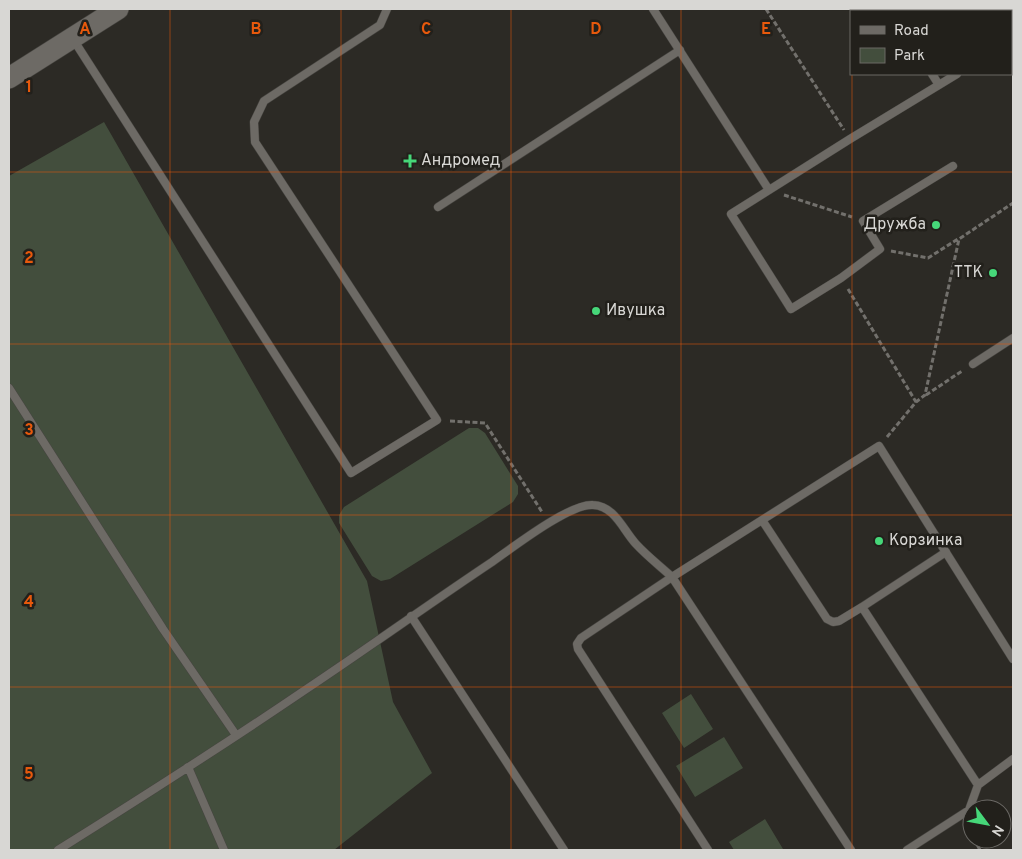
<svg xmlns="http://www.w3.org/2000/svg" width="1022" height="859" viewBox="0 0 1022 859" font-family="Overpass,sans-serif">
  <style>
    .green { fill: #434e3d }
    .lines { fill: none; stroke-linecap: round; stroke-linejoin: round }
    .lane-casing { stroke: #474541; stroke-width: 9 }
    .secondary-casing { stroke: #474541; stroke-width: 22 }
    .path { stroke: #72706c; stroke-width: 3; stroke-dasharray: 5 2.5; stroke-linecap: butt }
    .lane { stroke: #6d6a65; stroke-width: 8 }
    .secondary { stroke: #6d6a65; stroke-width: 21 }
    .grid { fill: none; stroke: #e8590c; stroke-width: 1; stroke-opacity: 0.55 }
    .poi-dot { fill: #46d779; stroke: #22201b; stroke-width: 2 }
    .labels { text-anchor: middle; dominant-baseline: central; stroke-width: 5; stroke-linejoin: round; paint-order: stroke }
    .poi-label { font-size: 16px; fill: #d8d7d4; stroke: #22201b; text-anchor: start }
    .grid-label { font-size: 16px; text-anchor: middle; font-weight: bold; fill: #e8590c; stroke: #22201b; stroke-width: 5; stroke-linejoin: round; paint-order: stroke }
  </style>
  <rect width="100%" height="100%" fill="#2c2a25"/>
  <path class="green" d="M104,122L367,581L393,702L432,773L334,850H9V176Z
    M469,428H478L485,433L518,486V494L513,502L390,579L381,581L372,576L339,523V515L344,507Z
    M691,694L713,729L684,748L662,713Z
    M724,737L743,768L695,797L676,766Z
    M765,819L783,849L734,850L729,842Z"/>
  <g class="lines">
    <g class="lane-casing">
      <path id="lane" d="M653,9L769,190
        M889,9L891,11
        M73,39L351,473L437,420L255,142L254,122L264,101L380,25L387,9
        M1011,42L1013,40
        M932,74L939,85
        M953,166L863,221L880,249L841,278L791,309L731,214L850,139L957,74
        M438,207L680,50
        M973,364L1013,338
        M9,388L163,629L236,735
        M762,520L827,619L833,622L839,621L862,607
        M946,552L862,607L978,785
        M411,616L564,850
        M188,767L224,850
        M58,850C141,798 224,745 305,690C368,648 429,604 492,562C512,548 570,503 593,505C615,506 623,530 636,544C647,556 660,566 672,577L581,638L577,644L578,649L708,850
        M851,850L672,577L879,446L1013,659
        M907,850L969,810L978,785L1013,759"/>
    </g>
    <g class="secondary-casing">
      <path id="secondary" d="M9,78L118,9"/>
    </g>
    <path class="path" d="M766,9L844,130
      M784,195L852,217
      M891,251L928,258L958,239
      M848,289L916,402
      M926,395L962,371
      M450,421L485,423L542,512
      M887,437L916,402L925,395L959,239L1013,203
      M974,839L980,850"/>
    <use href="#lane" class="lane"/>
    <use href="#secondary" class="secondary"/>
  </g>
  <path class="grid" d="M170,9V850M341,9V850M511,9V850M681,9V850M852,9V11M852,74V850M9,172H1013M9,344H1013M9,515H1013M9,687H1013"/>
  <g class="poi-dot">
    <path d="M407.5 153.5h5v5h5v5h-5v5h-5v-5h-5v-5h5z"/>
    <circle cx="936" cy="225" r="5"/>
    <circle cx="993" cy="273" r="5"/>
    <circle cx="596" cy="311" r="5"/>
    <circle cx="879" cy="541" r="5"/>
  </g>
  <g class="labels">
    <g class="poi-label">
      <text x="421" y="161">Андромед</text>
      <text x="926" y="225" text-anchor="end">Дружба</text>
      <text x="983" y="273" text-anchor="end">ТТК</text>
      <text x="606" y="311">Ивушка</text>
      <text x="889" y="541">Корзинка</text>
    </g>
  </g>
  <g class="grid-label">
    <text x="85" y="34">A</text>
    <text x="256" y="34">B</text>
    <text x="426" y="34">C</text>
    <text x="596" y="34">D</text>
    <text x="766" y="34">E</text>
    <text x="29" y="92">1</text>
    <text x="29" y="263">2</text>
    <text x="29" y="435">3</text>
    <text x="29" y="607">4</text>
    <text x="29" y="779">5</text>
  </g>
  <rect width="1022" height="859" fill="none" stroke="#d8d7d4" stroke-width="20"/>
  <rect x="850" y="10" width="162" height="65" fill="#22201b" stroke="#6b6965"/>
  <rect x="860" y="26" width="25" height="8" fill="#6d6a65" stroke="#6b6965"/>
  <text x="894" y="35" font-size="15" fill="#d8d7d4">Road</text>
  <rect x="860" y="48" width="25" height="15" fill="#434e3d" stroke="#6b6965"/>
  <text x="894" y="60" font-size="15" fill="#d8d7d4">Park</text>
  <g transform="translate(987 824) rotate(122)"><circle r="24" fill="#22201b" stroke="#6b6965"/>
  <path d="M0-4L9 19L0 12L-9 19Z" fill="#46d779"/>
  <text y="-8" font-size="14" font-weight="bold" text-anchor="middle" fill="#d8d7d4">N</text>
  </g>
</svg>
